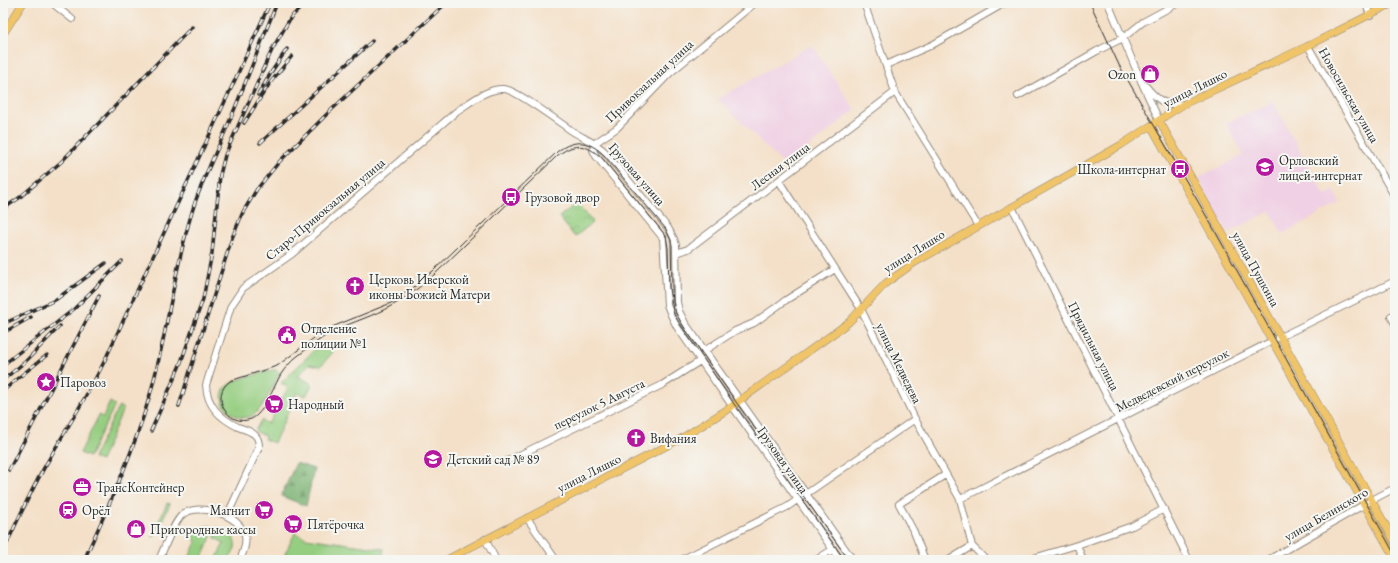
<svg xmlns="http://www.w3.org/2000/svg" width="1398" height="563" viewBox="0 0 1398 563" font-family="'EB Garamond',serif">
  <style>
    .built { fill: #f0d0e4 }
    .grass { fill: #96ce81; stroke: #607c56 }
    .forest { fill: url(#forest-firs); stroke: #526e4d }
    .park { fill: url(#park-crowns); stroke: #607c56 }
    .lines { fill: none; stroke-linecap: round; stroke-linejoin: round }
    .minor-casing { stroke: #90867a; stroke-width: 8 }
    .major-casing { stroke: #90867a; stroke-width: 8 }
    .minor { stroke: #fff; stroke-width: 6 }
    .major { stroke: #f0c469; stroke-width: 7 }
    .tram { stroke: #2b2b2b; stroke-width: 1 }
    .rail-casing { stroke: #2b2b2b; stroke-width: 3.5 }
    .rail { stroke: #f6f6f2; stroke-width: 2; stroke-dasharray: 6; stroke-linecap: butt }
    .labels { text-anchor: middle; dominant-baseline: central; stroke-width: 4; stroke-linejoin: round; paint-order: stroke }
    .poi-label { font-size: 13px; fill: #2b2b2b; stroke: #f6f6f2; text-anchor: start }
    .street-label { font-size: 13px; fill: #2b2b2b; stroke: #f6f6f2 }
  </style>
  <defs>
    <pattern id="forest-firs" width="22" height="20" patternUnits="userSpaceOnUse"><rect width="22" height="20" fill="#78b16f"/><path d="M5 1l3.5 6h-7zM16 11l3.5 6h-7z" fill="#63905b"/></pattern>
    <pattern id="park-crowns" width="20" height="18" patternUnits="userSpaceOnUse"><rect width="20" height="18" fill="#96ce81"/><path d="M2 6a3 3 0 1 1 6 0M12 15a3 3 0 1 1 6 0" fill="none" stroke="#81b170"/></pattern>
  </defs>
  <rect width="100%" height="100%" fill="#f6f6f2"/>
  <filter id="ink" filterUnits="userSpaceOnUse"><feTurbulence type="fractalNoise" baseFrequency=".025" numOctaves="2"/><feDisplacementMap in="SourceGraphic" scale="8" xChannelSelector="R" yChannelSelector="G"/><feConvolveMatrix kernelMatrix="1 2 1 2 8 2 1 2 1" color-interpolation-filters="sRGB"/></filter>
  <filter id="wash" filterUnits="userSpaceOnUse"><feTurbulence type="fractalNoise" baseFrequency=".012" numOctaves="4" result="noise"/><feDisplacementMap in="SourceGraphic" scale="16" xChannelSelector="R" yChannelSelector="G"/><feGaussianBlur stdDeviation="0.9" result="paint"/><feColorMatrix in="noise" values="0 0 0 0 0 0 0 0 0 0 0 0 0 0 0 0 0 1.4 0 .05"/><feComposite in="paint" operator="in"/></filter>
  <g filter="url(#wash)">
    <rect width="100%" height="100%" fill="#f4e0c8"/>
    <path class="built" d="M812,45L855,110L785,166L718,99Z
      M1273,102L1325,195L1334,190L1340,203L1282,234L1270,211L1228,233L1199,178L1243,155L1226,123Z"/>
    <path class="grass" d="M331,343L333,352L321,366L309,364L298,376L312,384L306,396L297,393L274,443L264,439L265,436L255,431L261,420L268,424L288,388L281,383L317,347Z
      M273,370H277L279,373L278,377C272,387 265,405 256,413C239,428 211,403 227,386C234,379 263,373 273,370Z
      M110,402L115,405L89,457L80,453L99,415L103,417Z
      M119,406L123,409L101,461L93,458Z
      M167,503L170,504L154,537L152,536Z
      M207,526H212L211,537L201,560H188L196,542L192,533L202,527Z
      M217,527C226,530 237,536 235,548C234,552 231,556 229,560H216L224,543L215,538Z
      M295,533L306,538L384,549L382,560H282Z"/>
    <path class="forest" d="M296,463L314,469L306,506L281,496Z"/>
    <path class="park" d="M577,203L593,222L575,237L559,217Z"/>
  </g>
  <g filter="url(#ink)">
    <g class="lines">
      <g class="minor-casing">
        <path id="minor" d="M52,3L72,19
          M864,3L895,92L978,226
          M1108,3L1141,81L1159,120
          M1366,3L1370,16
          M1308,46L1395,197
          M886,65L932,45L1005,3
          M1145,85C1157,100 1164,106 1184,104
          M1018,96L1097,51L1123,38L1143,22L1178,3
          M595,143L593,150L596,156L663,238L667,305L671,315L677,327L840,560
          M595,143L617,128L670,73L755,3
          M779,181L861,309L915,419L960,499L972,546L986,560
          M1012,207L1189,560
          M676,253L688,249L895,92
          M1391,316L1395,324
          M704,351L735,331L754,323L786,300L835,269
          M505,462L662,385L700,361
          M960,499L1280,337L1395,281
          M227,516L259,447C259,442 258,438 255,435C251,431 244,429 238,427C220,418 207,406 206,385L231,306L243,288L292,254L457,111C471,102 487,88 504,89C515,89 560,123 572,131C583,138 594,142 604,151L668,228L674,239L676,245L677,302L679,311L685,323L853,560
          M527,518L556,560
          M485,539L496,560
          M1077,545L1083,560
          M159,560C164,549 174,521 183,514C200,502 241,515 245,536C247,544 243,553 240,560
          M681,560L787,507L915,419
          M816,560L833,549
          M925,560L914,532L899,504L945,475
          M949,560L972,546
          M1027,560L1077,545L1132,526L1164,509
          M1268,560L1372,500L1395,488"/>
      </g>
      <g class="major-casing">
        <path id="major" d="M3,34L23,3
          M1159,120L1395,542
          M1151,126L1395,559
          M446,560L682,438L725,411L837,331L849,322L886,283L914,263L1121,145L1184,104L1308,46L1393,3"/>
      </g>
      <use href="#minor" class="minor"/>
      <use href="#major" class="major"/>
      <path class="tram" d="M1090,3L1119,65L1214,229L1395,555
        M845,560L734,404L674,315L669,289L668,248L666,236L602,158C586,144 576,142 558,155L435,274C421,286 407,298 391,306C373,316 353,322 335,330C321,338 308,348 295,358C290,363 285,368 281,374C274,386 264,414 251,419C228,428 209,396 230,381L277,366L314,338L332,327L391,303L414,287L433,271L558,151C576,138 590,141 605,156L666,229L671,240L672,288L673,302L676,314L686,330L736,402L849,560"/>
      <g class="rail-casing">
        <path id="rail" d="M316,6L319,3
          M262,71L273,48L291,17L306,3
          M258,95L272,71L287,49
          M244,123L270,83L292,56
          M260,143L372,41
          M3,209L19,198L61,162L192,27
          M3,324L55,300L106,263
          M3,333L31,317
          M3,365L74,309L122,261
          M3,380L26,361L60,326
          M3,391L18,378L47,355
          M179,406L232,238L243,212L257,189L279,162L326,115L446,3
          M151,431L180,365L203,299L212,253L220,175L225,155L265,66
          M9,470L99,296
          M3,552C17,521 31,490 48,461C67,428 87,396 104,362L234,82L270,3
          M84,560C108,507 133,454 149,398C167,337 173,273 192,212C201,181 217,151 230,120C246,82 261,42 277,3"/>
      </g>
      <use href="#rail" class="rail"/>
    </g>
  </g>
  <defs>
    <g id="shop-disc" transform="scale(1)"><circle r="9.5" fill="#b5179e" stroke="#f6f6f2"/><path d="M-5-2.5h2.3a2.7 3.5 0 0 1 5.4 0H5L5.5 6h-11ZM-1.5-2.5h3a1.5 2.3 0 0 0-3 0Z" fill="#fff"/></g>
    <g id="school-disc" transform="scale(1)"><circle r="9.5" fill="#b5179e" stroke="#f6f6f2"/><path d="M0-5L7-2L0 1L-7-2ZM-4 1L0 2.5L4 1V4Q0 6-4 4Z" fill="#fff"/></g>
    <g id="bus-disc" transform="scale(1)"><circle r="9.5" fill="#b5179e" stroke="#f6f6f2"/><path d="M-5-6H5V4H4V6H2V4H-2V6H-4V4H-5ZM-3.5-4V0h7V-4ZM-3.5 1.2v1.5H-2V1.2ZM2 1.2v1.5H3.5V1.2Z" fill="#fff"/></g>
    <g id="church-disc" transform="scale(1)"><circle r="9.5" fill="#b5179e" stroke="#f6f6f2"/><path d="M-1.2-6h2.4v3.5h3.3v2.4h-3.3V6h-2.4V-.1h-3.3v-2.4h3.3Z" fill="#fff"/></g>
    <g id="civic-disc" transform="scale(1)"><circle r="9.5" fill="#b5179e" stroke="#f6f6f2"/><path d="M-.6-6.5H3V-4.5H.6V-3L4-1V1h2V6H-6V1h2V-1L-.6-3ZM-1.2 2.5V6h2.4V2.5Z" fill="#fff"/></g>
    <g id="sight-disc" transform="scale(1)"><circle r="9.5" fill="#b5179e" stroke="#f6f6f2"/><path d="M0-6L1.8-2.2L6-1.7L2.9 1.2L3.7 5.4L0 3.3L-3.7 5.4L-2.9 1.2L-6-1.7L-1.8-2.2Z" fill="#fff"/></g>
    <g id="supermarket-disc" transform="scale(1)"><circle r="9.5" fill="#b5179e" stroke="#f6f6f2"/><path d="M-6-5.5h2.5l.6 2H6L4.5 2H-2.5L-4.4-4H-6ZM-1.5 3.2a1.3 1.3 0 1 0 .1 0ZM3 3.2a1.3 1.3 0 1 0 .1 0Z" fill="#fff"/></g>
    <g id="office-disc" transform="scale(1)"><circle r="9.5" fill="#b5179e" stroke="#f6f6f2"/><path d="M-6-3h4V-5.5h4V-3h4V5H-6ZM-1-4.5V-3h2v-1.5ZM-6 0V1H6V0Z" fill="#fff"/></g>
    <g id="station-disc" transform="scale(1)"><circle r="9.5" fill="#b5179e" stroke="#f6f6f2"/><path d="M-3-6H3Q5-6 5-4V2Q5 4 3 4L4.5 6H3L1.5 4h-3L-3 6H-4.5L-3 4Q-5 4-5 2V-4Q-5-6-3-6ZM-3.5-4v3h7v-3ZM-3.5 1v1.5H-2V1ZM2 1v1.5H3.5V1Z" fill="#fff"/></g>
  </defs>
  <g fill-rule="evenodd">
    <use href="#shop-disc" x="1150" y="74"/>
    <use href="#school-disc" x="1265" y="167"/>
    <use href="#bus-disc" x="1180" y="169"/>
    <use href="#bus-disc" x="511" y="197"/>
    <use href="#church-disc" x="355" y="286"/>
    <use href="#civic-disc" x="287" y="335"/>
    <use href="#sight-disc" x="46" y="382"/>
    <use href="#supermarket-disc" x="274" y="404"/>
    <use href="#church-disc" x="636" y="438"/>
    <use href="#school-disc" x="433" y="459"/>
    <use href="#office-disc" x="82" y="487"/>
    <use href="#station-disc" x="68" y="510"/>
    <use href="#supermarket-disc" x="264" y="510"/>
    <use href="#supermarket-disc" x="293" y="524"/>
    <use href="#shop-disc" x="136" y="529"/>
  </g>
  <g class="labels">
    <g class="poi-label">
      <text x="1136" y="74" text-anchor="end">Ozon</text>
      <text x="1279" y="160">Орловский<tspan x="1279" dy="15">лицей-интернат</tspan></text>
      <text x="1166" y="169" text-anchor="end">Школа-интернат</text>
      <text x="525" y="197">Грузовой двор</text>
      <text x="369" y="279">Церковь Иверской<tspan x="369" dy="15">иконы Божией Матери</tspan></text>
      <text x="301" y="328">Отделение<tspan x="301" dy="15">полиции №1</tspan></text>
      <text x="60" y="382">Паровоз</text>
      <text x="288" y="404">Народный</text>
      <text x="650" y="438">Вифания</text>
      <text x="447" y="459">Детский сад № 89</text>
      <text x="96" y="487">ТрансКонтейнер</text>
      <text x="82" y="510">Орёл</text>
      <text x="250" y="510" text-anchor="end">Магнит</text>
      <text x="307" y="524">Пятёрочка</text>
      <text x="150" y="529">Пригородные кассы</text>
    </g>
    <g class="street-label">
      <text transform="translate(649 81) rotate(-43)">Привокзальная улица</text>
      <text transform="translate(1195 88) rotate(-27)">улица Ляшко</text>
      <text transform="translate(1349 95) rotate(60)">Новосильская улица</text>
      <text transform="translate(780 166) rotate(-37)">Лесная улица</text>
      <text transform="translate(637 174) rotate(49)">Грузовая улица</text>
      <text transform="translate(325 209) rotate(-40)">Старо-Привокзальная улица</text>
      <text transform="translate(914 251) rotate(-32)">улица Ляшко</text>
      <text transform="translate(1256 269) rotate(61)">улица Пушкина</text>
      <text transform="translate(1094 346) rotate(63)">Прядильная улица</text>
      <text transform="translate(899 363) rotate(64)">улица Медведева</text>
      <text transform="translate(1172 380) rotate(-27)">Медведевский переулок</text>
      <text transform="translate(599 404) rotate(-26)">переулок 5 Августа</text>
      <text transform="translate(783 460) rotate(55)">Грузовая улица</text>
      <text transform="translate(589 473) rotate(-27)">улица Ляшко</text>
      <text transform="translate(1326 514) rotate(-30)">улица Белинского</text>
    </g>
  </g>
  <rect width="1398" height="563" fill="none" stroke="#f6f6f2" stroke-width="16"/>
</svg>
